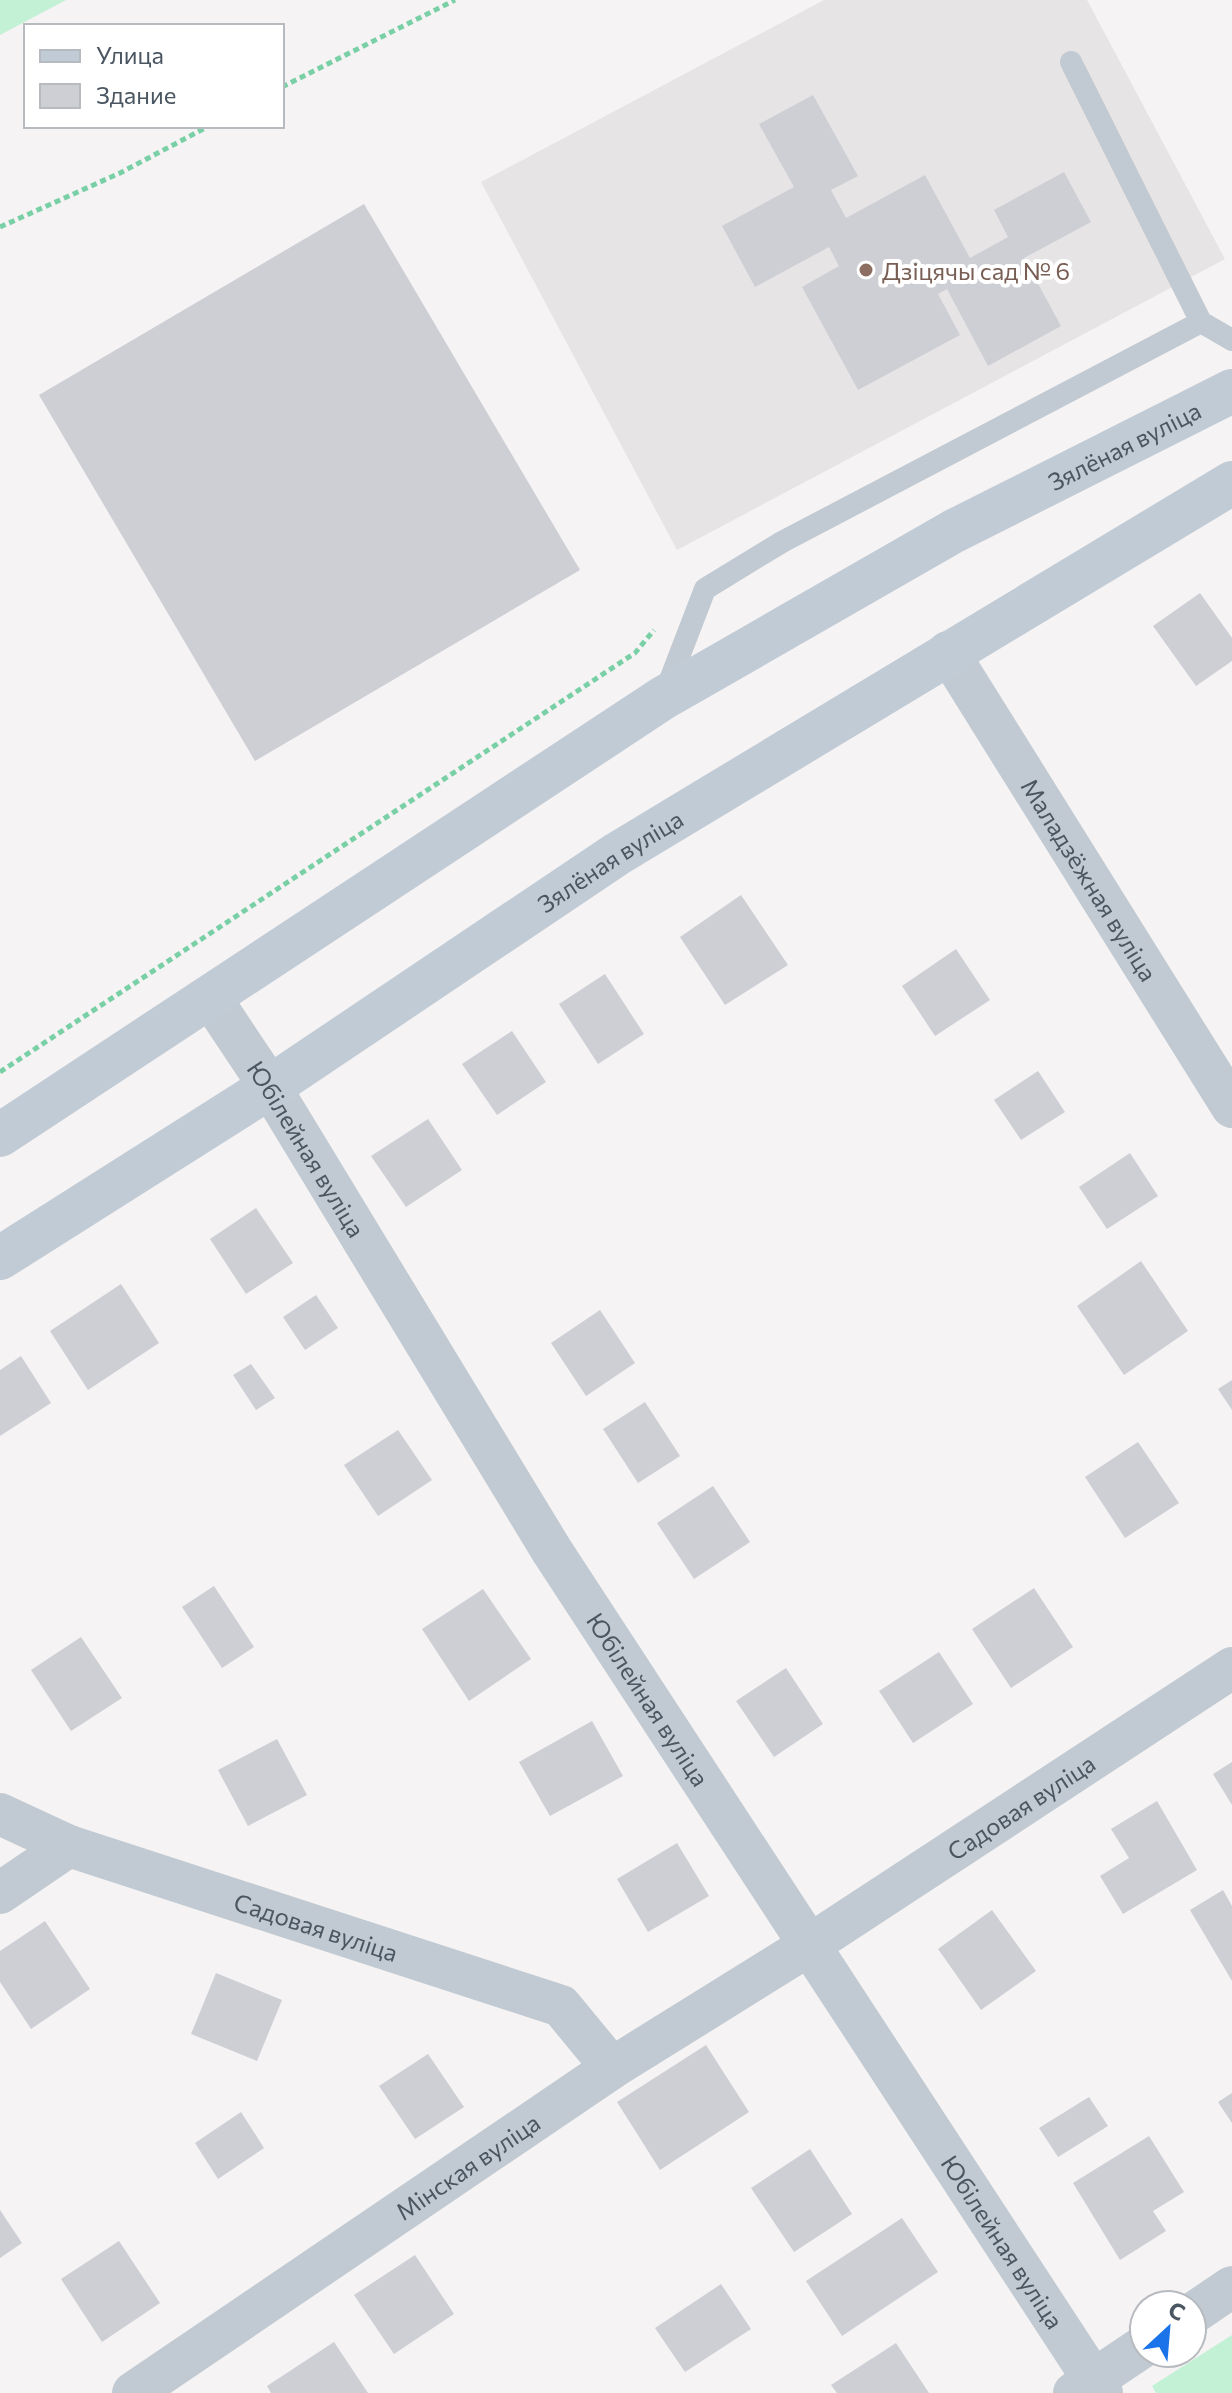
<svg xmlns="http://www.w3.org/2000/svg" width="1232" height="2393" viewBox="0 0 1232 2393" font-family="Commissioner,sans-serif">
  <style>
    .education { fill: #e6e4e5 }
    .green { fill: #c3f1d5 }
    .building { fill: #cdcfd5 }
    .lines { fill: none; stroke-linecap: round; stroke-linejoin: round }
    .path { stroke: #7ad0a6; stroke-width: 5; stroke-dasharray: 6 4; stroke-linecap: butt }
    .lane { stroke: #c1cad2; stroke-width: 22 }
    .street { stroke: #c1cad2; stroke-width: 42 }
    .secondary { stroke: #c1cbd6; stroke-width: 44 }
    .education-dot { fill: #8d6e63; stroke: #fff; stroke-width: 3 }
    .labels { text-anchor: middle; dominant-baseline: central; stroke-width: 8; stroke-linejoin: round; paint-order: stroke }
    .education-label { font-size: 24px; fill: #785e54; stroke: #fff; text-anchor: start }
    .street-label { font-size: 24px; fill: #4a5661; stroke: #fff }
  </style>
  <rect width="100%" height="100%" fill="#f5f3f3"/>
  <path class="education" d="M824,0H1087L1225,259L677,550L481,182Z"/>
  <path class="green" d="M0,0H66L0,35Z
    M1232,2335V2393H1156L1152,2386Z"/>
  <path class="building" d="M813,95L858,176L831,190L846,218L925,175L970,258L1008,237L994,210L1064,172L1091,222L1024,258L1061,326L988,366L947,289L938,294L960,335L858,390L802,287L839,266L829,247L755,287L722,226L794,187L759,124Z
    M364,204L580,570L255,761L39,395Z
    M1200,593L1232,638V661L1196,686L1153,626Z
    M741,895L788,965L725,1005L680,937Z
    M956,949L990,1000L935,1036L902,986Z
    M605,974L644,1034L598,1064L559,1004Z
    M512,1031L546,1082L497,1115L462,1064Z
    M1038,1071L1065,1112L1021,1140L994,1100Z
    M428,1119L462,1170L406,1207L371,1156Z
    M1130,1153L1158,1196L1107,1229L1079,1187Z
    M256,1208L293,1263L246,1294L210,1239Z
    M1141,1261L1188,1331L1124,1375L1077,1306Z
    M121,1284L159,1343L88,1390L50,1331Z
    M316,1295L338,1328L305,1350L283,1317Z
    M600,1310L635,1363L586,1396L551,1343Z
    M21,1356L51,1403L0,1436V1370Z
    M251,1364L275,1398L256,1410L233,1375Z
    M1232,1380V1410L1218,1389Z
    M645,1402L680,1456L638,1483L603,1429Z
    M398,1430L432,1480L378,1516L344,1465Z
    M1138,1442L1179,1503L1125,1538L1085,1477Z
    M713,1486L750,1542L694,1579L657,1523Z
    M214,1586L254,1647L222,1668L182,1607Z
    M1034,1588L1073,1647L1011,1688L972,1629Z
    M483,1589L531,1659L469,1701L422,1629Z
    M81,1637L122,1698L71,1731L31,1670Z
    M939,1652L973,1704L913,1743L879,1691Z
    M786,1668L823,1724L774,1757L736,1701Z
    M592,1721L623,1776L550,1816L519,1762Z
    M277,1739L307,1795L248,1826L218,1770Z
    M1232,1762V1805L1213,1774Z
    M1157,1801L1197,1870L1123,1914L1100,1876L1129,1858L1111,1829Z
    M677,1843L709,1896L648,1932L617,1879Z
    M1223,1890L1232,1906V1981L1190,1910Z
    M992,1910L1036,1971L981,2010L938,1949Z
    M45,1921L90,1989L31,2029L0,1982V1951Z
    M216,1973L282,2000L257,2061L191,2034Z
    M706,2045L749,2112L660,2170L617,2102Z
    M428,2054L464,2107L415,2139L379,2086Z
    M1232,2093V2123L1218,2102Z
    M1089,2097L1108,2126L1058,2157L1039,2128Z
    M241,2112L264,2148L218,2179L195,2143Z
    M1149,2136L1184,2192L1153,2211L1166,2231L1120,2260L1073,2183Z
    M810,2149L852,2214L794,2252L751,2188Z
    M0,2210L22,2243L0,2258Z
    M902,2218L938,2272L842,2336L806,2281Z
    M119,2241L160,2303L102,2342L61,2279Z
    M415,2255L454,2314L394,2354L354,2295Z
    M721,2284L751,2329L685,2372L655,2328Z
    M334,2342L368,2393H271L267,2386Z
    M896,2343L929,2393H837L831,2385Z"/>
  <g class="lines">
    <path class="path" d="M282,87L455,0
      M0,227L120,173L209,126
      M0,1072L635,653L654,630"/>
    <path class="lane" d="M1071,62L1201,322L1232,340
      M665,693L705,589L782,542L1201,322"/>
    <g class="street">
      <path id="s1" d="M948,652L1232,1107"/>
      <path id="s2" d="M210,997L270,1087L552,1551L1102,2393"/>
      <path id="s3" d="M0,1814L69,1846L561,2006L612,2068"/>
      <path d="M0,1893L69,1846"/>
      <path d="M1192,2314L1232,2287"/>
      <path id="s4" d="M133,2393L612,2068L808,1946L1232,1668"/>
      <path d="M1074,2393L1144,2346"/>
    </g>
    <g class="secondary">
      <path id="s5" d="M0,1135L663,698L954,531L1232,391"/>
      <path id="s6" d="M0,1258L270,1087L617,854L1232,483"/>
    </g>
  </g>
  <circle class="education-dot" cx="866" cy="270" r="8"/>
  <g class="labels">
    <g class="education-label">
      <text x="882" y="270">Дзіцячы сад № 6</text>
    </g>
    <g class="street-label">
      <text stroke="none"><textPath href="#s5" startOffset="1320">Зялёная вуліца</textPath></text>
      <text stroke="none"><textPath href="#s6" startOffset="728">Зялёная вуліца</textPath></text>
      <text stroke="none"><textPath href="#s1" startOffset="268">Маладзёжная вуліца</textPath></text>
      <text stroke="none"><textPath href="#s2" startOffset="180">Юбілейная вуліца</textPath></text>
      <text stroke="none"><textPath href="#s2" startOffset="828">Юбілейная вуліца</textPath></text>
      <text stroke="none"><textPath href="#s4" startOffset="1064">Садовая вуліца</textPath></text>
      <text stroke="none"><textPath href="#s3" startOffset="336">Садовая вуліца</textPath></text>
      <text stroke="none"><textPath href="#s4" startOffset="404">Мінская вуліца</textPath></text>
      <text stroke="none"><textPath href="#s2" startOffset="1476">Юбілейная вуліца</textPath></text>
    </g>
  </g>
  <rect x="24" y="24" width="260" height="104" fill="#ffffff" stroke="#b7bbc0" stroke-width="2"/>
  <rect x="40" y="50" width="40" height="12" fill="#c1cbd6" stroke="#b7bbc0" stroke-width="2"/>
  <text x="96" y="64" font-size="24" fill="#4a5661">Улица</text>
  <rect x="40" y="84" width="40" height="24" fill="#cdcfd5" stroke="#b7bbc0" stroke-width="2"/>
  <text x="96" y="104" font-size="24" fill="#4a5661">Здание</text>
  <g transform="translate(1168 2329) rotate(26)"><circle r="38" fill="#ffffff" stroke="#b7bbc0" stroke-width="2"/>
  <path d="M0-6L14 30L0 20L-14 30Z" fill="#1a73e8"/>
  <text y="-12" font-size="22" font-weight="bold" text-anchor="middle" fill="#4a5661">С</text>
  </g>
</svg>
